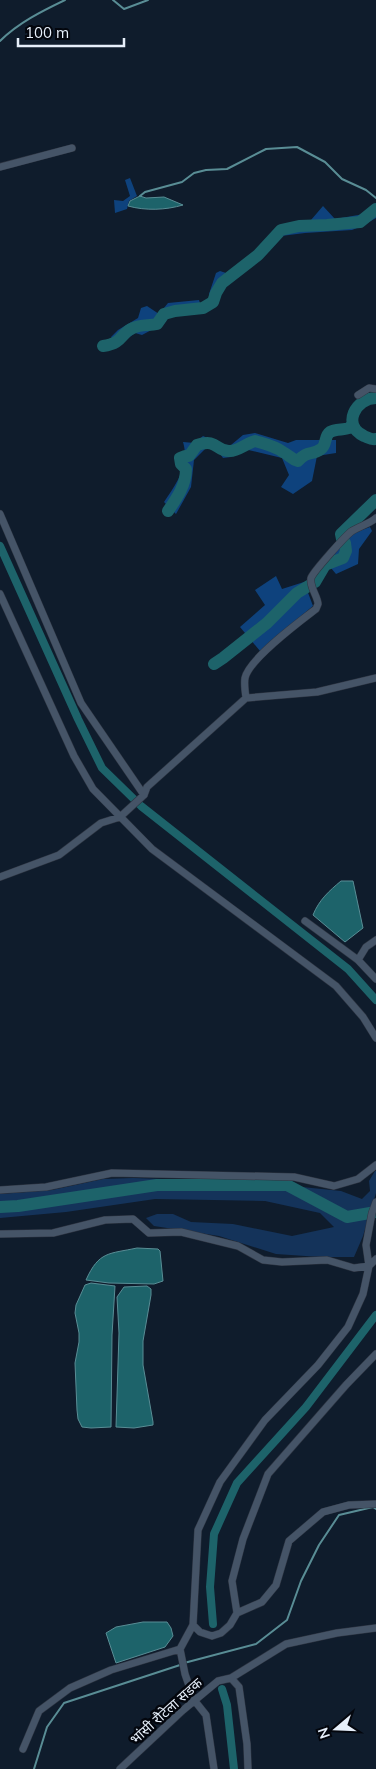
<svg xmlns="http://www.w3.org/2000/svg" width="376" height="1769" viewBox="0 0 376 1769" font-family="Mulish,'Noto Sans Devanagari',sans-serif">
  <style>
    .green { fill: #14335a }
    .forest { fill: #0e427d }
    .water { fill: #1d636a; stroke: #598d95 }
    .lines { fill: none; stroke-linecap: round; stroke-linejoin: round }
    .stream { stroke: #598d95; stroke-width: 2 }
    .canal { stroke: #1d636a; stroke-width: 8 }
    .river { stroke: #1d636a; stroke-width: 12 }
    .minor-casing { stroke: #2e3542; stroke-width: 8 }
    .minor { stroke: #455467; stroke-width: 7 }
    .labels { text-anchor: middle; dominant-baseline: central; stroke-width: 5; stroke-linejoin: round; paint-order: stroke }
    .street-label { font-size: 14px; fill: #e6effa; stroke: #03060d }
  </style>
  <rect width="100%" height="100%" fill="#0f1c2c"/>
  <path class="green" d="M375,1171H376V1193L363,1236L354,1257H320L276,1254L219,1236L154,1226L146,1218L157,1214H173L191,1222L233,1224L292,1236L334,1227L320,1213L265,1201L155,1199L66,1212L0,1218V1194L52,1190L103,1179L133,1178L253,1182L341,1191L362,1199L370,1191L369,1181Z"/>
  <path class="forest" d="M130,178L137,196L129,201L127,209L115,213L114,200L123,201L130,196L125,180Z
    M323,206L335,219L364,214L376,206V218L362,226L352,230L305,233L281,236L269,246L263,242C278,229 291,219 311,220Z
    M220,271L229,274L231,279L224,284L223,291L212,306L209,294L216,273Z
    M199,300L202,310L192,313L167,316L157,327L142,335L135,333L118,346L111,337L118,330L138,318L141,308L147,306L159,314L168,303Z
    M255,433L288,443L296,440H336V453L317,456L312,481L293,494L281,487L289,475L282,458L244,449L231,457L223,458L216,448H206L194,460L191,487L176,514L164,502C176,484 190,465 183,442L195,443L203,436L226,446L231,445L243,435Z
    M370,527L372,531L359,549L358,564L336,574L326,562L353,533Z
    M276,576L282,589L304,582L313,606L260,651L240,627L265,605L255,590Z"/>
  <path class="water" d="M140,196L146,198L164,197L183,205C166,210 146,211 128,206L130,201Z
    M341,881H353L363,928L345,942L313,915C319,900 329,891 341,881Z
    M137,1248L158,1249L160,1251L163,1281L154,1284L109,1283L86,1280C99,1251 109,1254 137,1248Z
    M91,1283L115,1286L112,1335L111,1427L91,1428L82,1427L78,1419L77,1410L75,1363L79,1342V1333L75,1313L76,1305L85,1285Z
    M147,1286L151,1289V1295L143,1341V1365L153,1422V1425L134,1428L116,1427L119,1333L117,1297L124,1287Z
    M143,1622H167L171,1628L173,1636L165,1647L116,1663L106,1633L116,1627Z"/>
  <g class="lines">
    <path class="stream" d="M113,0L124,9L148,0
      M0,41C18,23 42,11 65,0
      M140,196L145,192L182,182L194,173L206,170L227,169L266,149L297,147L325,162L342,179L366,190L376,198
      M184,1663L256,1644L287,1620L301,1581L319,1545L339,1515L373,1507L376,1509
      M34,1769L47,1727L64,1703L180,1665"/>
    <path class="canal" d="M0,546L78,719L102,768L141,806L348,969L376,1000
      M213,1624L210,1587L214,1534L237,1483L306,1407L376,1315
      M222,1689L227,1705L234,1769"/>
    <path class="river" d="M103,346C124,343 120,333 133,328C141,324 149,326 157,324L164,314L175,311L203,308L213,302L216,293L222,283L258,255L281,230L299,226L327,225L360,222L376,209
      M376,398C356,398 341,425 364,436C369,438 371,440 376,439
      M168,511C177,498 186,485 186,469L181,464L180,458L185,456H189L197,445C218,438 216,452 230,451C238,451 247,443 255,441C265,444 275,446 283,452C289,455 291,459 298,461C307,450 312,456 321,449C327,445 324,436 330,432C335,429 344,430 349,428L352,425
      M342,539L341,534L376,500
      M214,664L223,658L267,623L297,593L315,582L325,565L343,558L346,551L345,543
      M0,1207L18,1206L157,1185H287L347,1217L376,1212"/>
    <g class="minor-casing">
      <path id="minor" d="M0,167L72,148
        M358,395L369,388L376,389
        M0,514L81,703L144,795
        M0,594L74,756L93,789L152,849L336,986L363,1017L376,1038
        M246,698C245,691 244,684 245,678C249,659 299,622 316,609L318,604C318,597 309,586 311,578C313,572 346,535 352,531C360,526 369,524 376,518
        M0,877L59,855L101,823L120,817L144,795L147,787L246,698L317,692L376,678
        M305,921L358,960L376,979
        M358,960L366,947L376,940
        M0,1190L46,1187L112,1173L294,1177L334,1186L358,1179L376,1165
        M0,1234L53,1233L105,1220L133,1219L149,1233L181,1232L238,1246L263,1260L282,1262L327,1260L354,1268L369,1266L376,1259
        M237,1613L232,1581L243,1539L268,1474L346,1385L376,1354
        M193,1625L200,1632L212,1636L221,1633L230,1625L237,1613L262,1602L276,1585L289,1541L323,1512L349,1505L376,1504
        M231,1678L239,1687L247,1744L248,1769
        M23,1749L39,1711L70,1688L111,1670L180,1649
        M120,1769L182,1711L218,1681L231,1678L286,1644L337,1633L376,1628
        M214,1769L206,1715L194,1700L185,1674L180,1649L193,1625L198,1530L220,1482L265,1420L318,1365L348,1327L363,1294L369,1266L366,1245L372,1213L376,1202"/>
    </g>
    <use href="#minor" class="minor"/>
  </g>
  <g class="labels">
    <g class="street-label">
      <text transform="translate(166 1711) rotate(-42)">भांसी रौटेला सडक</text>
    </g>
  </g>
  <g transform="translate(336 1729) rotate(251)" stroke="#03060d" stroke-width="4" paint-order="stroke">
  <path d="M0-4L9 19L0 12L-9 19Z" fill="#e6effa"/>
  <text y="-8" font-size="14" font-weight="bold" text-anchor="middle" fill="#e6effa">N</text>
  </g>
  <path d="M18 38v8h106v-8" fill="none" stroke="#e6effa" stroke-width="2.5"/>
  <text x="25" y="38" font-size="15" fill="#e6effa" stroke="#03060d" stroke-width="4" paint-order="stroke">100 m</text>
</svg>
